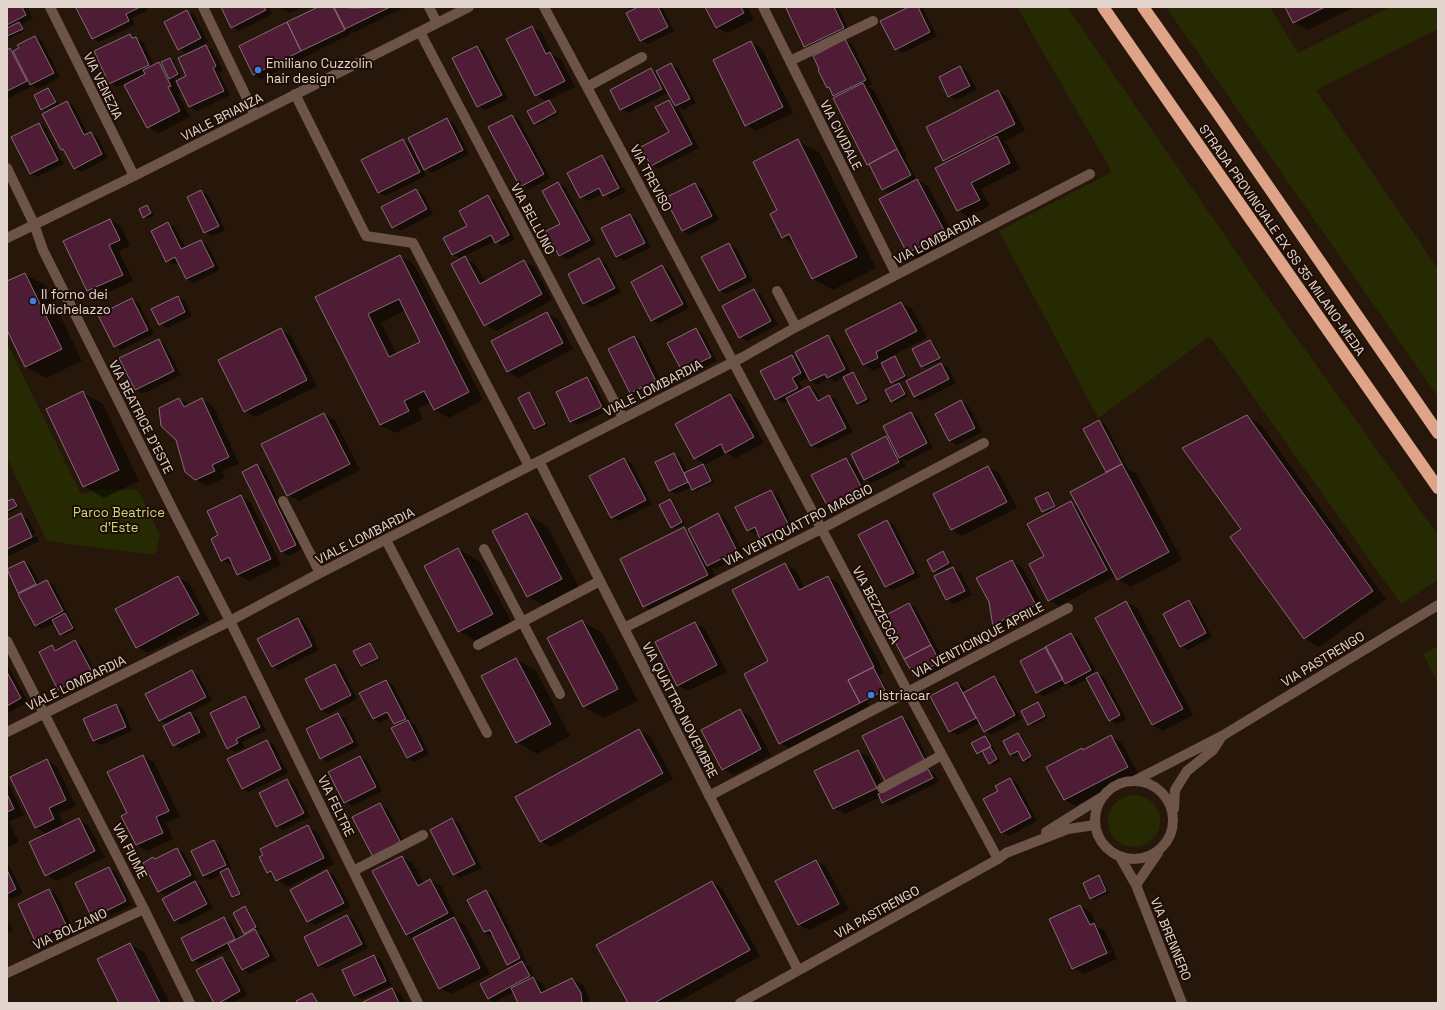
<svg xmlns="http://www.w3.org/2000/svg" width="1445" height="1010" viewBox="0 0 1445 1010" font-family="'Space Grotesk',sans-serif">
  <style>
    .green { fill: #252a02 }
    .shadow { fill: #0007; fill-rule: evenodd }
    .building { fill: #4e1c35; stroke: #846c76; fill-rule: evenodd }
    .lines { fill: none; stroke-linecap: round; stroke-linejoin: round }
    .minor { stroke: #6c5449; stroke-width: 10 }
    .highway { stroke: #dfa487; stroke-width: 12 }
    .shop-dot { fill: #3f7fe0; stroke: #1d0d04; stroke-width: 1.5 }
    .labels { text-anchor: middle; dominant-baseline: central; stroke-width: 4; stroke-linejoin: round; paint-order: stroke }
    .poi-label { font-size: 13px; fill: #e2d6ce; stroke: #1d0d04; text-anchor: start }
    .street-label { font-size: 13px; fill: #e2d6ce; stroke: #1d0d04 }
    .park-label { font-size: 13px; fill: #cbd882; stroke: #1d0d04 }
  </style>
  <rect width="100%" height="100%" fill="#27170b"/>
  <path class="green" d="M1017,7H1067L1268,298L1438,535V580L1401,604L1210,336L1098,418L999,231L1112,172Z
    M1166,7H1270L1298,53L1390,7H1438V29L1316,90L1438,269V397Z
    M9,347L81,494L98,489L138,490L160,535L155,555L47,541L7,458V348Z
    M1438,646V683L1423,654Z
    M1108 821a26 26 0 1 1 52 0a26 26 0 1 1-52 0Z"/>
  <path class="shadow" d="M7,7H27L33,19L22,24L25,31L10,38L7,36Z
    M80,7H146L148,10L132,18L135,25L99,42L92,38Z
    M222,7H269L272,14L239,31L232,27Z
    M280,7H303L290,13Z
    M320,7H405L353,33L349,30L351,34L261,79L254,75L240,47Z
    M626,7H662L674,31L648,44L641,40L632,11Z
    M706,7H748L754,20L727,33L716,27Z
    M791,7H838L850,32L812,50L805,46Z
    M911,7H920L923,9L937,36L903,53L896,49Z
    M1286,7H1355L1308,30L1294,22Z
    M187,11L194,15L208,42L186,53L179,49Z
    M532,27L542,33L553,55L561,59L575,87L548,100L552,103L558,114L538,125L535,123L547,102L536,95Z
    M130,35L143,42L154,66L159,63L164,66L170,59L173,60L181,76L174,79L176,82L188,76L206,46L213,50L223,70L219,72L230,95L197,111L190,107L182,92L178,94L190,117L159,133L148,127L125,84L117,87L110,83Z
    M35,37L42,41L60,77L38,89L33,86L8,98L7,51L10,49L14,52Z
    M845,40L852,44L872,84L867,86L874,90L907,156L905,157L917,180L928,186L956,240L919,259L908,253L880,199L891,194L882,189L871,166L868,164L837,97L834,96L831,89L828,87Z
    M751,42L762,49L793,113L756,131L746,125Z
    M477,47L484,51L508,99L485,110L478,106Z
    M671,64L678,68L696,103L683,110L677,106L699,148L658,169L651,165L670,133L669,101L675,105L669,92L628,113L621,109L651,69L659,74Z
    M960,67L967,71L977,90L956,100L949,96Z
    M48,89L52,91L58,104L45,111L42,109Z
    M998,91L1008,98L1025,130L1004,142L1007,144L1020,169L981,189L990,206L968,217L958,210L947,163L944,160Z
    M67,102L74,106L88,134L91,133L98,137L108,158L81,172L74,168L66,151L62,149Z
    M512,116L519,120L550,178L528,190L521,186Z
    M447,119L454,123L469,154L432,173L425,169L418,155L416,156L426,176L385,196L378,192L403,140L413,146Z
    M39,124L46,128L64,164L37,177L30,173Z
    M798,141L819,152L876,268L833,290L812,278L796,245L783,237L779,210Z
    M602,156L609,161L622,185L607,193V195L623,187L626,192L611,199L603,193L588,201L581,197Z
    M558,183L565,187L596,244L567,260L560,256L547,232L561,224Z
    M695,184L702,188L719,220L690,235L683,231L666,199Z
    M416,190L423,194L433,214L400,231L393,227Z
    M201,191L208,195L225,230L212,236L205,232Z
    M488,197L495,201L515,239L502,246L495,241L463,257L475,264L486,282L524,261L535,267L552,300L496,331L485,325L461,259L453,255L445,239L468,226Z
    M147,206L150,208L154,215L147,219L144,217Z
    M630,215L637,219L651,247L624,261L617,257L603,229Z
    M110,220L121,226L130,246L119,251L133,281L98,297L88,291Z
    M168,223L175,227L186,248L201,241L208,245L220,270L194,283L187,279L179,263L174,265L167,261Z
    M729,244L736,248L753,281L726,294L719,290Z
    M400,256L414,264L483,400L449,418L435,410L431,402L418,409L423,419L395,433L381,425L316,298ZM406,310L422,342L397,354L381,323Z
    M599,259L606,263L621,292L591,308L584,304L569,275Z
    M662,266L669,270L689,308L659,324L652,320Z
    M25,274L46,286L82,361L46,378L25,366L7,328V282Z
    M754,290L761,294L778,325L747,341L740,337Z
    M178,297L185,301L192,316L167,328L160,324Z
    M132,299L139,303L154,334L121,350L114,346Z
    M901,303L912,309L927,338L886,359L887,361L895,357L898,359L908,378L897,383L902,386L908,396L895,403L891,401L897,385L892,382L883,366L874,371L864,365L846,331Z
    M547,313L558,319L573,349L519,378L508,372L492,342Z
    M696,329L703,333L717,361L690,375L683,371L669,343Z
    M281,330L291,336L317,386L255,417L245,411Z
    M828,336L835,340L852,374L856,375L870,401L861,406L858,404L844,377L835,382L829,378L818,385L811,381L809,377L799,382L803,390L809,387L816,391L821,400L829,396L836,400L853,432L819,449L812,445L789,400L783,403L776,399L791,356L801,361Z
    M634,337L641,341L663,385L638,397L631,393L610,349Z
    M158,340L165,344L181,375L143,394L136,390L120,359Z
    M930,341L933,342L942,360L925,368L922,366Z
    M941,364L948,368L956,383L921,401L914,397Z
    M587,378L594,382L608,411L578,425L571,421Z
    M82,392L103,404L139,481L104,498L84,486Z
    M529,394L532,395L548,426L538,430L535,429L519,399Z
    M730,395L741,401L764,443L736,458L727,453L704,465L706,467L714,482L696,491L692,487L676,494L669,490L674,454L681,458L688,472L705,464L695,458Z
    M179,399L190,405L202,399L213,406L239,464L222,471L225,478L206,486L196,479Z
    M961,401L968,405L982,432L957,445L950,441Z
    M911,413L918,417L933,448L907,461L901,458L906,466L872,483L865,479L886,438L891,441Z
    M324,414L335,420L360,470L299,501L288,495Z
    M1247,416L1261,425L1386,599L1319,647L1305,639L1232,538L1242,530Z
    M1099,421L1106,425L1128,469L1136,473L1182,560L1131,587L1117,579L1116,576L1059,606L1049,600L1045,557L1071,503L1079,508L1109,472L1085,429Z
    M624,459L631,463L652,504L619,521L612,517Z
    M846,459L853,463L869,494L835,511L828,507Z
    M257,465L264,469L302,549L289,556L282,552Z
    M988,467L999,473L1017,508L962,536L952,530L934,495Z
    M771,491L778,495L795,530L768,542L761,538L758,532L755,534L748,530Z
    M1048,493L1051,495L1057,507L1046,513L1043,511Z
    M240,496L251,503L281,565L249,581L238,575L234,566L222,560L219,535Z
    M7,500L8,502L13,500L16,502L19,508L8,513L7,512Z
    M670,500L673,502L685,524L675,529L672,527Z
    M527,514L547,526L581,591L548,608L528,597Z
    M718,514L725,518L744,555L715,569L711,567L718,582L655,613L644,606L684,528L691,532Z
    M21,515L28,519L36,534L7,548V521Z
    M887,521L894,525L920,577L892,590L886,586Z
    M36,536L39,541L9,556L7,555V550Z
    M458,549L479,561L513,625L479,643L459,631Z
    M943,553L946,554L952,565L937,573L934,571Z
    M1012,561L1022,567L1046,611L1029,619L1025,618L1004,632L994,626Z
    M24,562L31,566L40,584L47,581L54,585L76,630L63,636L60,634L55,623L42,629L35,625L7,570Z
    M785,564L796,570L805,588L828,577L838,583L884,673L879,675L888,692L867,702L870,709L791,749L780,743L770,662Z
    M953,568L960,572L972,595L954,604L947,600Z
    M178,577L189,583L209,621L148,653L137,647Z
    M1126,602L1137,608L1193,715L1163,731L1153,725L1097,618Z
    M1189,602L1196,606L1212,637L1188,650L1181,646Z
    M909,604L916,608L947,666L921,679L914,675Z
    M298,619L305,623L319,650L279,670L272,666Z
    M582,621L602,633L638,701L604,718L584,707L548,638Z
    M695,623L705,629L727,672L688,691L678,685Z
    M1071,634L1078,638L1097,673L1104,677L1126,719L1117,724L1110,720L1088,679L1072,687L1068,684L1044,696L1037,692L1021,662Z
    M75,642L82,646L98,677L66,693L59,689L52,646L58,650Z
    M370,644L373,646L380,659L365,667L362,665Z
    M516,659L536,671L570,736L537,754L517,742Z
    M7,664L28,702L7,714Z
    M335,665L342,669L357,699L328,714L321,710Z
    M192,671L199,675L212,701L189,713L197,717L207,736L181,749L174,745L168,725L160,720Z
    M994,678L1001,682L1021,719L991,735L984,731L980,723L957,735L950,731L957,683L964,687L967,692Z
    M386,681L393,685L412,723H411L415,725L429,754L414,762L407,758L399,726L395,724L391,717L380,723L373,719Z
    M245,697L252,701L266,731L242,742L245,747L235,752L228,748Z
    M1038,703L1041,705L1048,718L1032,726L1029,724L1023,712Z
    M116,705L123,709L132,731L101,745L94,741L85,720Z
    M740,710L751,717L771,755L733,775L723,769Z
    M338,714L345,718L359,746L328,762L321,758Z
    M902,717L909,721L931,765L893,784Z
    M639,730L650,736L673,779L551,847L540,841Z
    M1018,734L1022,736L1033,758L1027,762L1024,760L1020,753L1014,757L1011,755L1004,742Z
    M985,737L989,739L1000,761L993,765L990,763L985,753L981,755L978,753Z
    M1111,737L1122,743L1138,773L1075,806L1065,800L1048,767L1084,751Z
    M267,741L274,745L288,773L249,792L242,788Z
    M858,751L869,757L886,791L928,770L935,774L939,782L890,806L883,802L880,797L845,814L834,808Z
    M143,756L154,762L180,817L166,823L173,839L147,851L136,845L128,814Z
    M360,757L367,761L382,791L352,806L345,802Z
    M47,760L57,767L76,806L59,814L65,826L79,820L89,826L105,857L57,881L46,875L48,835L35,827Z
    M1010,779L1017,783L1037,821L1009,836L1002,832L999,792Z
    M287,780L294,784L310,817L283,830L276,826Z
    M7,784L10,786L24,815L9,822L19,842L7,848Z
    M380,804L387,808L407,847L381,860Z
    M452,819L459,823L482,868L460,878L453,874Z
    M308,827L318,833L334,864L288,887L277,880L275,877L268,873Z
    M214,841L221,845L232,869L230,870L242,895L236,898L232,897L222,874L210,880L203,876Z
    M177,849L184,853L197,879L193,881L202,886L213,908L182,925L175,921L192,884L191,882L165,895L158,891L156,860Z
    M402,857L413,863L424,884L430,880L441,886L457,920L465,925L490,974L451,994L440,988L415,940L406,934Z
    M7,861L23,893L11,899L7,896Z
    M816,861L826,867L849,910L809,930L798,924Z
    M109,868L116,872L132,905L100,921L93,917Z
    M327,871L334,875L351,907L315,925L308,921Z
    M1099,877L1102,878L1109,893L1094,900L1090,898Z
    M712,882L722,888L760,956L676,1003H629Z
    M49,890L56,894L73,929L43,944L36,940Z
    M486,891L493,895L527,962L524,964L529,966L536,980L543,984L547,992L572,979L583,985L591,1003H519L514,992L495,1002L488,998L513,967L508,964L493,935L491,936L484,932Z
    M1080,906L1091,912L1097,927L1105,931L1117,959L1084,974L1073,968ZM1111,950L1112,952L1078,967V965Z
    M245,908L248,909L259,929L256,931L262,935L276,960L250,974L243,969L232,948L200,964L193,960L224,918L231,922L239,939L247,935L245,933Z
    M347,916L354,920L368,948L326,969L319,965Z
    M7,918L13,931L7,934Z
    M130,944L144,952L170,1003H120Z
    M374,956L381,960L392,985L362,999L355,995Z
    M222,958L229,962L247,995L232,1003H215Z
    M392,989L402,995L406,1003H363Z
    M312,994L315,996L319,1003H298Z"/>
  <path class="building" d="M7,7H22L26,15L7,25Z
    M78,7H140L126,14L129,21L92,39L76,8Z
    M221,7H264L266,10L231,28Z
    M318,7H333L345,30L301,51L287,22Z
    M334,7L354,8L390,7L345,29Z
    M638,7H658L668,27L640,41L626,13Z
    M705,7H741L744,13L716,28Z
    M789,7H834L844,28L804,47L786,8Z
    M909,7H918L930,32L895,50L880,21Z
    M1285,7H1325L1293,23Z
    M187,10L201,38L178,50L164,22Z
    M19,22L23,29L7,36V28Z
    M287,22L301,51L253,75L239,46Z
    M532,26L546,54L550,52L565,81L535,96L506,39Z
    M130,34L132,38L136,37L149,65L109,84L94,51Z
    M35,36L54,73L30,85L13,51L19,48L17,45Z
    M845,39L866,80L833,96L829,87L827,88L818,70L819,69L813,56Z
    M751,41L783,107L745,126L713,60Z
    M206,45L216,66L213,68L224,91L189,107L176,81L186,76L178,58Z
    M477,46L502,95L477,107L452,58Z
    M10,48L27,81L7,91V50Z
    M170,58L178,74L169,79L161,62Z
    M159,62L171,86L168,87L180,111L147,128L124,85L145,74L143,70Z
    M671,63L690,99L675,106L656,71Z
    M960,66L970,86L948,97L939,77Z
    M651,68L662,89L620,110L610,90Z
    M863,83L897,149L867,165L833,98Z
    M48,88L56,102L41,110L34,95Z
    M998,90L1015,124L943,161L926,127Z
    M549,100L556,112L534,124L527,111Z
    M669,100L692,144L651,166L641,147L669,132L655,107Z
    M67,101L84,135L91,132L102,154L74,169L63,149L61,150L42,114Z
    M512,115L544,174L520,187L488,127Z
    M447,118L463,150L424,170L408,138Z
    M39,123L58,160L30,174L11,137Z
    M997,136L1010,163L971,183L980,200L957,211L935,168Z
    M403,139L420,172L378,193L361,160Z
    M798,139L857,257L812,279L789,234L782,238L770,214L777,210L753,162Z
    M897,149L911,175L882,190L869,164Z
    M602,155L619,188L603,196L599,188L580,198L567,173Z
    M917,179L946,234L907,253L879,199Z
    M558,182L590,240L559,256L546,231L560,224L542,191Z
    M695,183L712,216L682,231L665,198Z
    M416,189L427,209L392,228L381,207Z
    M201,190L219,226L204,233L187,197Z
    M488,195L509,235L495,243L491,235L452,255L443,238L467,226L459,211Z
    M147,205L151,213L143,218L139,209Z
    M630,214L645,243L616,257L601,228Z
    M110,219L120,240L109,245L123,275L87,291L63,241Z
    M168,222L181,249L201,240L214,266L186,279L175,257L166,262L151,231Z
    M729,243L746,277L719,291L701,257Z
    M400,255L469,392L434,410L424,391L404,401L409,411L380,425L315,297ZM399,299L420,342L389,357L368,314Z
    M465,256L480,284L524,260L542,294L484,326L451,264Z
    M599,258L615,288L583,304L568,274Z
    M662,265L683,304L651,321L631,282Z
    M25,273L62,349L25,367L7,330V281Z
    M754,289L771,321L739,338L722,306Z
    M178,296L185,312L159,325L151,309Z
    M132,298L148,330L114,347L98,315Z
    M901,302L917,331L876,352L878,358L863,365L845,330Z
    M547,312L563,343L507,372L491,341Z
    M281,328L307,380L244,412L218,360Z
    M696,328L711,357L682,371L667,343Z
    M828,335L845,369L827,378L825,374L810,381L795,352Z
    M634,336L656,381L630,393L608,349Z
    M159,339L174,371L135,390L119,358Z
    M930,340L940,358L921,367L912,349Z
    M792,355L801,373L792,378L798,388L775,400L760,371Z
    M895,356L905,376L891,383L881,363Z
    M941,363L949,379L914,397L906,381Z
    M853,372L867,399L857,404L843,377Z
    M587,377L602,407L570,422L556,392Z
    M899,383L905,394L891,402L885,390Z
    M809,386L818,401L829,395L846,428L811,446L786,398Z
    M83,391L119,470L83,487L46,409Z
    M529,392L545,424L534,429L518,398Z
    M730,394L754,437L725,453L721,444L694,459L675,424Z
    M179,398L184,407L202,398L229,457L212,465L215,471L195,480L185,472L176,440L161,426L159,408Z
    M961,400L975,428L949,441L935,414Z
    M911,412L927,443L899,458L883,426Z
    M324,413L350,464L287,496L261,444Z
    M1247,415L1373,591L1304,639L1230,537L1241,529L1182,448Z
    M1099,420L1122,464L1106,472L1083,429Z
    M886,436L899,462L864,480L851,454Z
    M674,453L688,482L669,491L655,462Z
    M624,458L646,500L611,518L589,476Z
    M846,458L863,490L828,507L811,475Z
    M257,464L296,545L281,552L242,472Z
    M703,464L711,481L692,490L684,473Z
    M1122,464L1169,552L1117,580L1070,492Z
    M988,466L1007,502L951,530L933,494Z
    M771,490L789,526L760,539L755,527L747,531L735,507Z
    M1048,492L1055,506L1042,512L1035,498Z
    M241,495L271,559L237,575L229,557L221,561L211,539L218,535L207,511Z
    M13,499L17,506L7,511V501Z
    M670,499L682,522L671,528L659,505Z
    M1071,501L1107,570L1048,601L1029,564L1044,556L1027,524Z
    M21,513L32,537L7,549V520Z
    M527,513L562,579L527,597L492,531Z
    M718,513L737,551L707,566L688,529Z
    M887,520L914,573L885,587L858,535Z
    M684,527L708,575L643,607L620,559Z
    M458,548L493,614L458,632L424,566Z
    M943,551L949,563L933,572L927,560Z
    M1012,560L1036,605L1018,614L1013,613L993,627L989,602L976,578Z
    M24,561L36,584L18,593L7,569Z
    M785,563L799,590L828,576L874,667L848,680L860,703L779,744L744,674L768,661L732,590Z
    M953,567L965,591L946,600L934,576Z
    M178,576L199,614L136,648L115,609Z
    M47,580L63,611L35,626L18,594Z
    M1189,600L1206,633L1180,647L1163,614Z
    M1126,601L1183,709L1152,725L1095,618Z
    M909,603L931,645L904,659L882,617Z
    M65,613L73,628L60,635L52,620Z
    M298,618L312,646L272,667L257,639Z
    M582,620L618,689L583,707L547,638Z
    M695,622L717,665L677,686L655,642Z
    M1071,633L1091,670L1065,684L1045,647Z
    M75,640L92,672L58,690L39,652L52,645L55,651Z
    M370,643L378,658L361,666L353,651Z
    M931,645L940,662L914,676L904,659Z
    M1046,647L1063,679L1036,693L1020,661Z
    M516,658L551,724L516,743L481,676Z
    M335,664L351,695L321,710L305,679Z
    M873,667L885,690L860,703L848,680Z
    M192,670L206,697L159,721L145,694Z
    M7,672L21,698L7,706Z
    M1097,672L1120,715L1109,721L1086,678Z
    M994,676L1015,715L984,732L963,693Z
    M386,680L406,719L394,724L387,712L373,719L359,693Z
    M957,682L976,718L949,732L930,696Z
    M245,696L260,727L236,739L238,743L227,749L210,713Z
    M1038,702L1045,716L1028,725L1021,711Z
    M116,704L126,727L93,741L83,719Z
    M740,709L761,749L722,770L701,730Z
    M190,712L200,732L173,746L163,726Z
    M338,713L353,742L320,759L306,729Z
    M902,716L925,761L885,781L862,736Z
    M408,720L423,750L407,758L391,728Z
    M639,729L663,773L540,842L515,797Z
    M1018,733L1031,756L1023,761L1018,751L1010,755L1003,741Z
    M1111,735L1128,767L1064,800L1046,767L1082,748L1083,750Z
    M985,736L991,746L977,754L971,743Z
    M267,740L281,769L242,789L227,759Z
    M990,747L997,759L989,764L982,751Z
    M858,750L877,788L833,809L814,771Z
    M143,755L169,811L156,817L163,833L136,845L121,816L127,813L107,772Z
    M360,756L376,787L344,803L328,772Z
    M47,759L66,800L49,808L54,819L35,828L10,777Z
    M928,769L933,778L882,803L878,794Z
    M1010,778L1031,817L1001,833L983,799L998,791L995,786Z
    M287,779L304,813L276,827L259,793Z
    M7,794L14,809L7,812Z
    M380,803L401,843L373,857L352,817Z
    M79,818L95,851L45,876L29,842Z
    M452,818L475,864L453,875L430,830Z
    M308,825L324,858L276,881L271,871L267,873L259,857L263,855L260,849Z
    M214,840L226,865L203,876L191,851Z
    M177,848L191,875L158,892L143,863L153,857L155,859Z
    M402,856L418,886L430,879L448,913L406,935L372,871Z
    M816,860L839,904L798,925L775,881Z
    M109,867L126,901L92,918L75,883Z
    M228,868L240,894L232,897L220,872Z
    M7,870L16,889L7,894Z
    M327,870L344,903L307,922L290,890Z
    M1099,875L1106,891L1090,899L1083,883Z
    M195,881L207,904L174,921L162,899Z
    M712,881L750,950L654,1003H628L596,945Z
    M49,889L66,925L35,941L18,904Z
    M486,890L520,958L507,965L490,930L484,932L467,900Z
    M1080,905L1090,925L1094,923L1107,953L1072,969L1049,919Z
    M245,906L256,927L244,934L233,913Z
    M347,915L362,944L318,966L304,937Z
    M224,917L235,939L192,961L181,938Z
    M454,917L480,968L439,989L413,938Z
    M255,929L269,956L242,970L228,944Z
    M130,943L160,1003H119L97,959Z
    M374,955L386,981L354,996L342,970Z
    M222,957L240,991L219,1003H214L196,970Z
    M522,961L530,976L488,999L480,984Z
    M533,977L541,993L572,978L581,993L582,1003H518L511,988Z
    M392,988L399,1003H361Z
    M312,993L318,1003H297L296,1001Z"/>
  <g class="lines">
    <path class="minor" d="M50,7L134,176
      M203,7L255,115
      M429,7L437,23
      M544,7L625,158L908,692L998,859
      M763,7L896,274
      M420,32L623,418
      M790,61L873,21
      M587,87L642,57
      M295,94L366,236L413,243L529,466
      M7,168L34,224L43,250L175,514L230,621L418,1003
      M7,238L134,176L469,7
      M777,291L796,327
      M539,461L798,970
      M283,501L320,573
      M386,540L487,733
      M484,549L560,694
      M624,628L821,529L984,443
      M7,641L144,909L190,1003
      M478,645L600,581
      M7,732L230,621L320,573L743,357L796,327L1090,174
      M1095 820a39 39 0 1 1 78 0a39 39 0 1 1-78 0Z
      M1134,781L1222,736L1438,605
      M882,788L942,755
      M709,796L1068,608
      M1174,809L1175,790L1187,771L1213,750L1222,736
      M1046,832L1102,797
      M1120,857L1136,885L1182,1003
      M353,871L423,835
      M1136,885L1158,853
      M7,973L144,909
      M740,1003L998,859L1006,853L1068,829L1095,825"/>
    <path class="highway" d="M1103,7C1214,168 1327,328 1438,488
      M1143,7L1219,115L1438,433"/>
  </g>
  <g class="shop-dot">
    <circle cx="258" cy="70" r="4"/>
    <circle cx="33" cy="301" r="4"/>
    <circle cx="871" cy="695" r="4"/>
  </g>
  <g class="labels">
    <g class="poi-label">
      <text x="266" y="63">Emiliano Cuzzolin<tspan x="266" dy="15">hair design</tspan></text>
      <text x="41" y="294">Il forno dei<tspan x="41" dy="15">Michelazzo</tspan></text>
      <text x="879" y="695">Istriacar</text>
    </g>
    <g class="street-label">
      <text transform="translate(103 86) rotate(64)">VIA VENEZIA</text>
      <text transform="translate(222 117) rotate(-27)">VIALE BRIANZA</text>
      <text transform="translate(841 135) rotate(63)">VIA CIVIDALE</text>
      <text transform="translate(651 178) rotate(62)">VIA TREVISO</text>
      <text transform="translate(533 219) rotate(62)">VIA BELLUNO</text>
      <text transform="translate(937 239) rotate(-27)">VIA LOMBARDIA</text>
      <text transform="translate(1282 240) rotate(55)">STRADA PROVINCIALE EX SS 35 MILANO-MEDA</text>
      <text transform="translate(653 388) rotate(-27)">VIALE LOMBARDIA</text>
      <text transform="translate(141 417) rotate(63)">VIA BEATRICE D'ESTE</text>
      <text transform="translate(798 525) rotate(-27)">VIA VENTIQUATTRO MAGGIO</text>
      <text transform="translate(365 536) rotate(-27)">VIALE LOMBARDIA</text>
      <text transform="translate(876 605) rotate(62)">VIA BEZZECCA</text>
      <text transform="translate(978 640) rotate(-28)">VIA VENTICINQUE APRILE</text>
      <text transform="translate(1323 659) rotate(-31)">VIA PASTRENGO</text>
      <text transform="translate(76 683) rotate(-26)">VIALE LOMBARDIA</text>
      <text transform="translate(680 710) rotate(63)">VIA QUATTRO NOVEMBRE</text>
      <text transform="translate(336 806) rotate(64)">VIA FELTRE</text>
      <text transform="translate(130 851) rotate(63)">VIA FIUME</text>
      <text transform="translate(877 912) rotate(-29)">VIA PASTRENGO</text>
      <text transform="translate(70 929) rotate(-25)">VIA BOLZANO</text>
      <text transform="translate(1171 939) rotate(68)">VIA BRENNERO</text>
    </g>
    <g class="park-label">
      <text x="119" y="512">Parco Beatrice<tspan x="119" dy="15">d'Este</tspan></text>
    </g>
  </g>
  <rect width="1445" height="1010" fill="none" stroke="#e2d6ce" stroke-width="16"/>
</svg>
